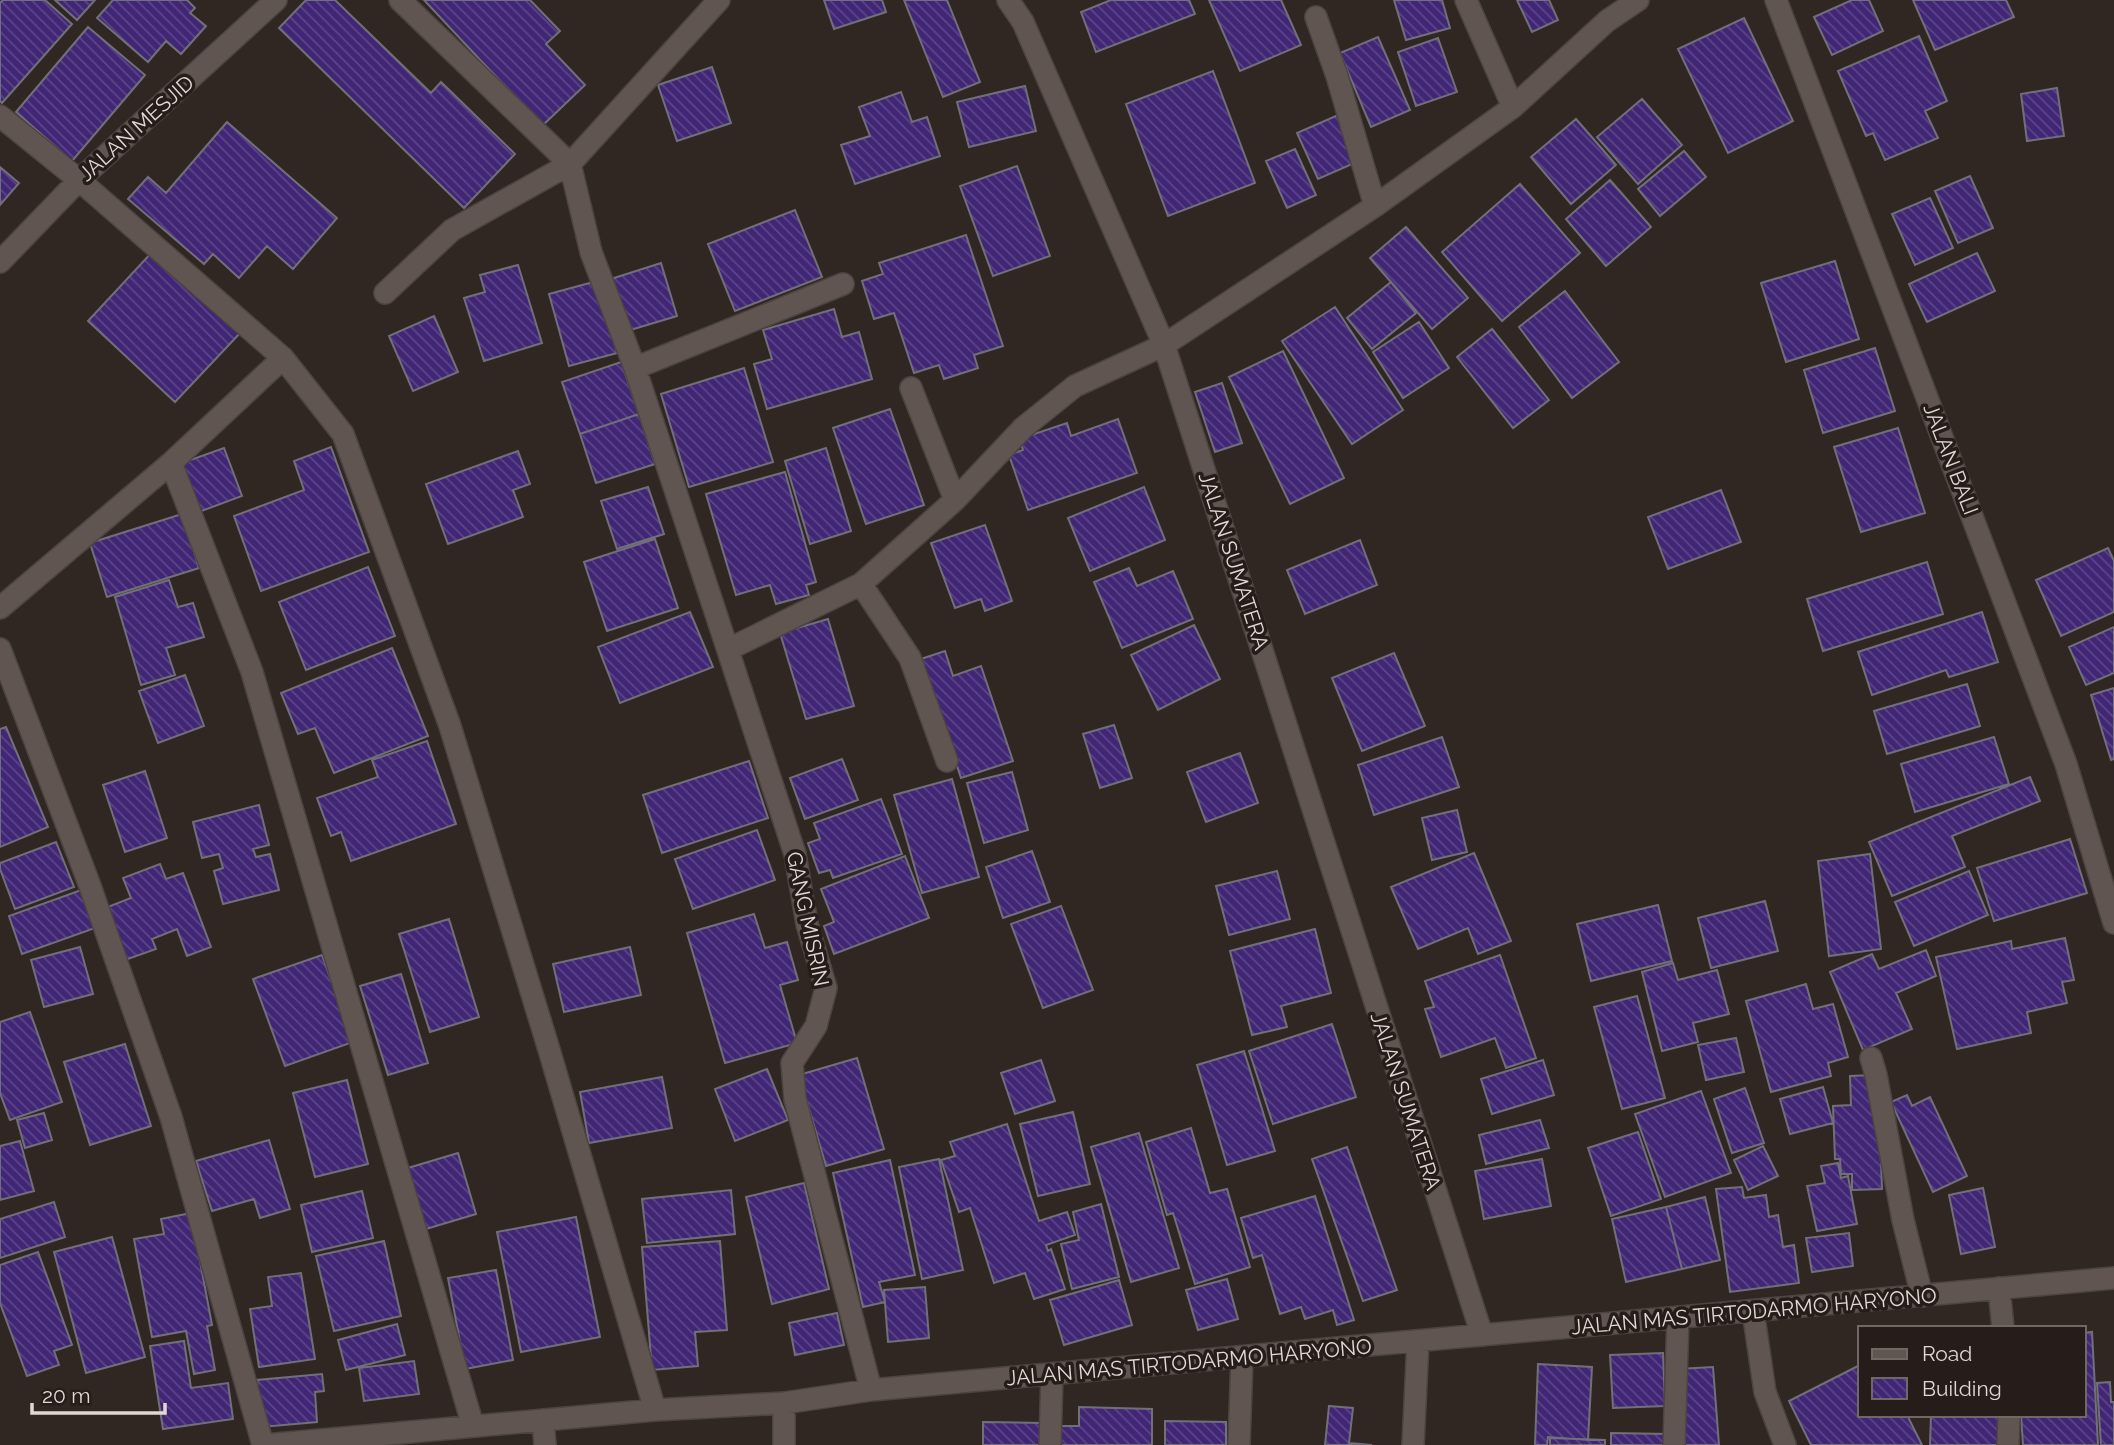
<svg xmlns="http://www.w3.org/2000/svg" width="2114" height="1445" viewBox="0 0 2114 1445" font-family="Raleway,sans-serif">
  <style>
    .building { fill: url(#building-back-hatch); stroke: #716f79; stroke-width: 2 }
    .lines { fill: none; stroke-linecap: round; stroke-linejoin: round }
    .minor-casing { stroke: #4c4441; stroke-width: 24 }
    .minor { stroke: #605551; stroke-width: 21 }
    .labels { text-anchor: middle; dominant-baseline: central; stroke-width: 7; stroke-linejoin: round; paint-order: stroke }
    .street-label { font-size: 21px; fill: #dfd9d6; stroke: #261d1a }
  </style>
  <defs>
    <pattern id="building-back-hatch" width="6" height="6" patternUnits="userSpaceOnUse" patternTransform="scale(1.75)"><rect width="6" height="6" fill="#412675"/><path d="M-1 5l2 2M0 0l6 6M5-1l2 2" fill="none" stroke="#5c4588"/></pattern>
  </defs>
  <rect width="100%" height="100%" fill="#302723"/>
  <path class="building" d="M3,0H45L72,24L2,103L0,101V3Z
    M55,0H95L77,20Z
    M113,0H187L195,8L190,13L206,26L181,54L166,41L148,62L97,18Z
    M306,0H335L431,93L441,82L515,154L464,208L279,28Z
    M424,0H530L560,31L546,44L585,85L542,126Z
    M824,0H882L886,12L834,29Z
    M904,0H947L980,82L943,97Z
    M1111,0H1189L1195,14L1096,52L1081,12Z
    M1209,0H1281L1301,45L1240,71Z
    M1394,0H1442L1450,28L1406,40Z
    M1517,0H1549L1558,20L1532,32Z
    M1852,0H1869L1883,31L1832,55L1814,17Z
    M1913,0H2006L2014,17L1935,50Z
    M1744,18L1793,121L1728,153L1678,49Z
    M88,27L145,75L72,161L16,112Z
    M1919,36L1947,101L1925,111L1938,138L1885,160L1873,133L1866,136L1838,71Z
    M1378,37L1410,110L1371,127L1340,53Z
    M1438,38L1457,92L1416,106L1398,52Z
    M712,67L731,123L677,141L658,85Z
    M1213,71L1255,183L1168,216L1126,104Z
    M1025,86L1036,131L969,147L957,102Z
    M2057,88L2064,136L2027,141L2021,94Z
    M901,92L912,122L927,117L940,156L855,184L841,145L870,136L859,107Z
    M1642,99L1682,145L1638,184L1597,137Z
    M1338,115L1359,161L1318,179L1297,133Z
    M1576,119L1616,165L1571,204L1531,157Z
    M227,122L337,218L293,269L267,246L239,278L213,254L204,264L128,199L148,177L166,193Z
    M1295,149L1316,195L1287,208L1266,161Z
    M1684,151L1706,177L1660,216L1638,189Z
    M1017,166L1050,256L993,276L960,186Z
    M0,167L19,183L0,205Z
    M1970,176L1993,228L1958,243L1935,191Z
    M1610,180L1651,227L1606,266L1566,219Z
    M1520,184L1580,253L1502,321L1442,252Z
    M1930,198L1953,248L1915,265L1892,214Z
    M795,210L822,277L735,311L708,244Z
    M1406,227L1468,298L1432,329L1370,258Z
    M966,235L1003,346L974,355L978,368L944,379L939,365L914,373L894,313L874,319L862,281L883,274L879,263Z
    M154,250L242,331L175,402L88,321Z
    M1977,253L1995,291L1927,322L1909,284Z
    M1835,261L1859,339L1786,362L1761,283Z
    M661,263L677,316L627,331L611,279Z
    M518,265L542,343L484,361L464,298L485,292L480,275Z
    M597,281L617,353L569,366L549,294Z
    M1391,282L1416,313L1372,349L1347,318Z
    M1565,291L1619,362L1572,398L1519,327Z
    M1335,307L1403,410L1352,444L1282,341Z
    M834,309L842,337L859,332L872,379L767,409L754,364L772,359L763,330Z
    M434,316L458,372L413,391L389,336Z
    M1419,322L1449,368L1403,398L1373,352Z
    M1492,329L1549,400L1513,428L1457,357Z
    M1875,348L1895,411L1823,433L1804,370Z
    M1283,351L1344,478L1290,504L1229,377Z
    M621,362L639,414L580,434L562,382Z
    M744,368L773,462L689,487L661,394Z
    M1222,383L1242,443L1215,452L1195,392Z
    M890,409L924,505L866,524L833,428Z
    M639,414L655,464L596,483L580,434Z
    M1118,419L1137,473L1028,510L1009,455L1023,450L1019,439L1067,423L1071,436Z
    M1898,428L1925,513L1861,532L1834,447Z
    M331,447L369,552L261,591L234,516L304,490L294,461Z
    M224,448L242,496L196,513L179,464Z
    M826,448L851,531L810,544L785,461Z
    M518,451L530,484L513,490L523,517L448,544L426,484Z
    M785,472L816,582L806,585L809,595L776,604L770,585L736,595L706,494Z
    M648,487L664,534L617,549L601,501Z
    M1144,487L1165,540L1090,571L1068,518Z
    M1721,490L1741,542L1668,569L1648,517Z
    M182,514L199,568L107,597L90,543Z
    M985,525L1012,601L985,611L981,599L955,608L931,543Z
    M655,539L678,608L607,631L584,562Z
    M1360,540L1377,585L1305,614L1287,570Z
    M2108,548L2114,561V612L2061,636L2036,580Z
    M1927,562L1943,614L1823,651L1807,599Z
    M368,567L395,636L306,670L279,602Z
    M1129,568L1137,586L1173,571L1193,619L1122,648L1094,582Z
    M169,580L178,607L193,603L204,637L166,648L175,675L141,685L115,597Z
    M690,612L713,667L620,703L598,647Z
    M1982,612L1998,662L1949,677L1946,670L1872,695L1858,652Z
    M828,619L854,706L806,719L780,633Z
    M1194,625L1220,679L1158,710L1131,655Z
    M2114,627V673L2086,685L2069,647Z
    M392,648L428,736L334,773L315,728L298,734L281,693Z
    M945,651L953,676L981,666L1013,761L961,778L921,659Z
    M1394,653L1425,726L1362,751L1332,678Z
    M185,675L204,726L158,743L139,691Z
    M1967,684L1980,726L1887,754L1874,711Z
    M2114,688V759L2111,760L2091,695Z
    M1114,725L1132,778L1100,788L1083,734Z
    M6,727L48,827L0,847V729Z
    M1442,737L1459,787L1374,815L1358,765Z
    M1994,737L2009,784L1915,812L1901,764Z
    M427,741L456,824L351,861L341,832L331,836L317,798L378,777L372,760Z
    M1240,753L1258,803L1206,822L1187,772Z
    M842,759L858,800L805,819L790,778Z
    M749,761L768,818L662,853L643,795Z
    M145,771L167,838L125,852L103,785Z
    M1012,772L1028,830L984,843L967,783Z
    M2030,777L2040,801L1952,836L1965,867L1892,896L1869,842Z
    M952,779L979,877L922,893L894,795Z
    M881,799L902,854L833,878L830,870L819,873L808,843L820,839L814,823Z
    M259,805L269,845L253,849L256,857L270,854L279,890L223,904L214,871L223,868L219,854L202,858L193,822Z
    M1457,810L1467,852L1432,860L1422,818Z
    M757,830L775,880L693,909L675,859Z
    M2070,839L2087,893L1994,921L1977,868Z
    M56,842L74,887L15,909L0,869V863Z
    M1032,851L1050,902L1003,918L986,867Z
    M1474,853L1511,941L1478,954L1468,928L1418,949L1391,887Z
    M1870,854L1881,949L1829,956L1818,861Z
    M905,856L929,918L834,954L824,926L834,922L821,889Z
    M160,864L166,879L183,873L211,947L187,956L177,929L152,939L156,949L125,960L105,908L131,898L123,878Z
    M1277,871L1290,919L1229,935L1216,886Z
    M1969,871L1988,915L1914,946L1895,902Z
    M84,889L98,927L22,954L9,916Z
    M1765,901L1778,951L1711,968L1698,918Z
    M1658,905L1672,961L1591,981L1577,924Z
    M1061,906L1093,990L1043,1008L1011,924Z
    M754,914L765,948L787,942L798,980L780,985L797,1043L725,1063L687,933Z
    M449,919L479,1017L430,1032L399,934Z
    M1315,929L1331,993L1281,1006L1287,1027L1252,1035L1230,951Z
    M2065,938L2074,980L2062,982L2067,1003L2027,1012L2031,1033L1957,1049L1936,957L2011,941L2012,949Z
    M80,947L93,994L44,1007L31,960Z
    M630,947L641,995L564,1012L553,964Z
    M1926,950L1936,976L1896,993L1912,1029L1863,1050L1830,972L1872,954L1879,969Z
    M322,955L353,1042L285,1066L253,979Z
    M1500,955L1536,1058L1506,1068L1495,1038L1441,1057L1425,1009L1434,1007L1425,981Z
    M1673,963L1678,980L1717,970L1729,1014L1693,1023L1698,1042L1662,1051L1642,972Z
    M401,974L428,1063L388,1075L360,986Z
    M1806,984L1813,1009L1833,1004L1848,1057L1828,1063L1831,1076L1771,1092L1746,1001Z
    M1637,996L1665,1098L1622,1109L1594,1007Z
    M30,1012L62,1102L10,1120L0,1093V1022Z
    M1332,1024L1356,1097L1273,1124L1249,1051Z
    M1736,1038L1744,1072L1706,1080L1698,1045Z
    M125,1044L151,1126L90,1145L64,1062Z
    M1244,1051L1275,1151L1227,1165L1197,1065Z
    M857,1058L884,1149L826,1166L799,1075Z
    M1041,1060L1055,1101L1015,1114L1001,1073Z
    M1543,1060L1554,1095L1492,1114L1481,1079Z
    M767,1069L788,1120L735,1141L715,1089Z
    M1872,1075L1879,1107L1882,1189L1852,1190V1174H1841L1840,1159H1835L1833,1106L1851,1105L1850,1076Z
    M662,1077L672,1128L589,1143L580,1092Z
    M347,1080L368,1164L315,1177L293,1093Z
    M1823,1087L1833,1123L1790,1134L1780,1099Z
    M1745,1088L1764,1143L1732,1153L1714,1099Z
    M1701,1091L1731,1173L1665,1197L1635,1114Z
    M1907,1095L1912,1106L1930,1097L1967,1176L1933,1192L1891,1102Z
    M1073,1112L1090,1184L1038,1196L1020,1124Z
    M44,1113L52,1140L25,1148L17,1120Z
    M1540,1120L1549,1148L1486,1164L1479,1135Z
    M1007,1124L1039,1221L1067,1212L1075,1235L1046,1245L1048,1251L1051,1249L1065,1289L1034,1299L1025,1273L994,1283L970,1208L959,1212L941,1160L955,1156L950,1142Z
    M1191,1128L1210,1193L1227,1189L1250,1267L1195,1284L1173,1213L1167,1215L1146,1142Z
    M1638,1132L1661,1199L1611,1216L1588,1148Z
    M1139,1133L1179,1268L1131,1282L1091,1147Z
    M269,1140L290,1209L260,1218L254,1199L212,1211L196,1161Z
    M20,1141L34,1191L0,1200V1146Z
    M1763,1146L1778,1176L1748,1190L1734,1160Z
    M1347,1147L1397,1290L1363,1301L1312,1159Z
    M458,1153L476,1214L426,1229L408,1168Z
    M939,1159L963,1270L922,1279L899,1167Z
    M1542,1159L1551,1206L1484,1219L1475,1171Z
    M890,1160L915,1275L879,1282L885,1302L863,1307L833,1173Z
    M1838,1163L1841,1178L1848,1176L1857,1224L1817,1231L1807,1186L1825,1183L1821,1166Z
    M804,1183L829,1289L772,1304L746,1197Z
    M1742,1187L1744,1198L1766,1195L1769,1217L1778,1215L1783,1247L1794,1245L1799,1283L1730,1292L1716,1189Z
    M1983,1188L1995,1247L1961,1254L1949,1195Z
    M731,1190L735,1234L647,1243L642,1199Z
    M362,1191L373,1238L312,1252L301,1205Z
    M1315,1196L1354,1320L1337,1325L1333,1310L1305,1319L1301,1307L1280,1314L1262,1255L1253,1258L1241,1218Z
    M1705,1197L1720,1260L1682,1269L1666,1207Z
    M54,1202L65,1237L0,1258V1219Z
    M1101,1204L1119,1277L1072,1289L1061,1244L1079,1240L1073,1212Z
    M1666,1207L1682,1269L1626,1282L1612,1219Z
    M191,1213L212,1325L207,1326L215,1370L194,1374L186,1331L152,1337L134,1239L164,1234L161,1219Z
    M576,1217L600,1337L521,1352L497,1232Z
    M1849,1233L1853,1266L1812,1272L1806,1238Z
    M112,1237L145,1357L86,1373L54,1252Z
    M384,1241L401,1316L334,1331L316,1256Z
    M720,1241L727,1330L695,1332L698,1366L652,1370L642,1247Z
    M38,1252L72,1345L54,1351L59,1365L27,1376L0,1303V1265Z
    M496,1270L513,1360L465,1369L448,1278Z
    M301,1273L315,1359L259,1367L250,1309L272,1306L268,1277Z
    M1227,1279L1238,1319L1198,1330L1186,1290Z
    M1119,1280L1132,1325L1064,1345L1050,1300Z
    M925,1287L929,1338L888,1342L884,1290Z
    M837,1313L844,1345L795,1355L789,1323Z
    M397,1324L405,1355L346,1370L338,1340Z
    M2092,1332L2098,1445H2023L2021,1415H2084V1333Z
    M184,1341L191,1388L228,1383L233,1419L163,1429L150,1346Z
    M1663,1353L1665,1406L1613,1408L1610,1355Z
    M414,1361L419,1394L364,1401L359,1368Z
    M1538,1364L1592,1367L1588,1440L1548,1437L1547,1445H1535Z
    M1860,1365V1415H1907L1922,1445H1811L1789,1401Z
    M1713,1367L1719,1445H1684L1678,1369Z
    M322,1374L324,1391L315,1392L317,1422L262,1427L257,1380Z
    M2110,1382L2111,1402H2114V1445H2101L2097,1383Z
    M1329,1406L1353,1408L1349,1443L1372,1445H1325Z
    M1079,1407L1152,1409V1445H1058V1426H1079Z
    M1931,1415H2000L1999,1445H1930Z
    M1165,1421L1226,1422V1445H1165Z
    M983,1422L1043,1423L1042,1445H983Z
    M1611,1433L1669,1434V1445H1611Z
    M1550,1438L1605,1440V1445H1550Z"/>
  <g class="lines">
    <g class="minor-casing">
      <path id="minor" d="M400,0L570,164L591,252L635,368L795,854L807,924L826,988L816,1026L792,1063L795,1099L871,1390
        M1008,0L1023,22L1164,345L1482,1335
        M1466,0L1513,107
        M1776,0L2066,764L2114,923
        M1316,17L1337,76L1375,206
        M0,116L79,180L283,358L171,463L0,608
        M0,262L79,180L276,0
        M385,293L452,230L570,164L719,0
        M283,358L343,434L450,726L550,1053L655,1410
        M635,368L843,284
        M911,388L955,500
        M171,463L252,672L473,1426
        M861,584L910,658L947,761
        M0,649L90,886L171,1117L263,1445
        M729,649L861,584L955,500L1023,428L1075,386L1164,345L1375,206L1513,107L1607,21L1638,0
        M1871,1058L1876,1075L1903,1220L1922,1296
        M1999,1288L2003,1328
        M1753,1311L1765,1392L1785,1445
        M543,1420L545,1445
        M265,1445L655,1410L784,1403L871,1390L2114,1278
        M784,1445V1403
        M1050,1445L1052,1374
        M1239,1445L1242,1357
        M1413,1445L1418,1341
        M1674,1445L1678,1317
        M2008,1445L2009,1415"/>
    </g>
    <use href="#minor" class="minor"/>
  </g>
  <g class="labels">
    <g class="street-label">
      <text transform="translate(136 128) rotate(-42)">JALAN MESJID</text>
      <text transform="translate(1951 459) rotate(69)">JALAN BALI</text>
      <text transform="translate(1234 561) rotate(72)">JALAN SUMATERA</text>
      <text transform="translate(808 919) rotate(78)">GANG MISRIN</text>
      <text transform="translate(1406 1101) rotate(72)">JALAN SUMATERA</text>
      <text transform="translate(1754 1311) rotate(-5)">JALAN MAS TIRTODARMO HARYONO</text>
      <text transform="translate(1189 1362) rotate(-5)">JALAN MAS TIRTODARMO HARYONO</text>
    </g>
  </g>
  <rect x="1858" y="1326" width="228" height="91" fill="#261d1a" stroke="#706865" stroke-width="2"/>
  <rect x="1872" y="1349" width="35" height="10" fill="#605551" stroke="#706865" stroke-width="2"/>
  <text x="1922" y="1361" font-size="21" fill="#dfd9d6">Road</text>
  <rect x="1872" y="1378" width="35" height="21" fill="url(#building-back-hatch)" stroke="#706865" stroke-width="2"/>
  <text x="1922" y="1396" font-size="21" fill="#dfd9d6">Building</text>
  <path d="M32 1403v10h133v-10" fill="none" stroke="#dfd9d6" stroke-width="3.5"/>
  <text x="42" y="1403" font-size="21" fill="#dfd9d6" stroke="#261d1a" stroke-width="5" paint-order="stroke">20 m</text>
</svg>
